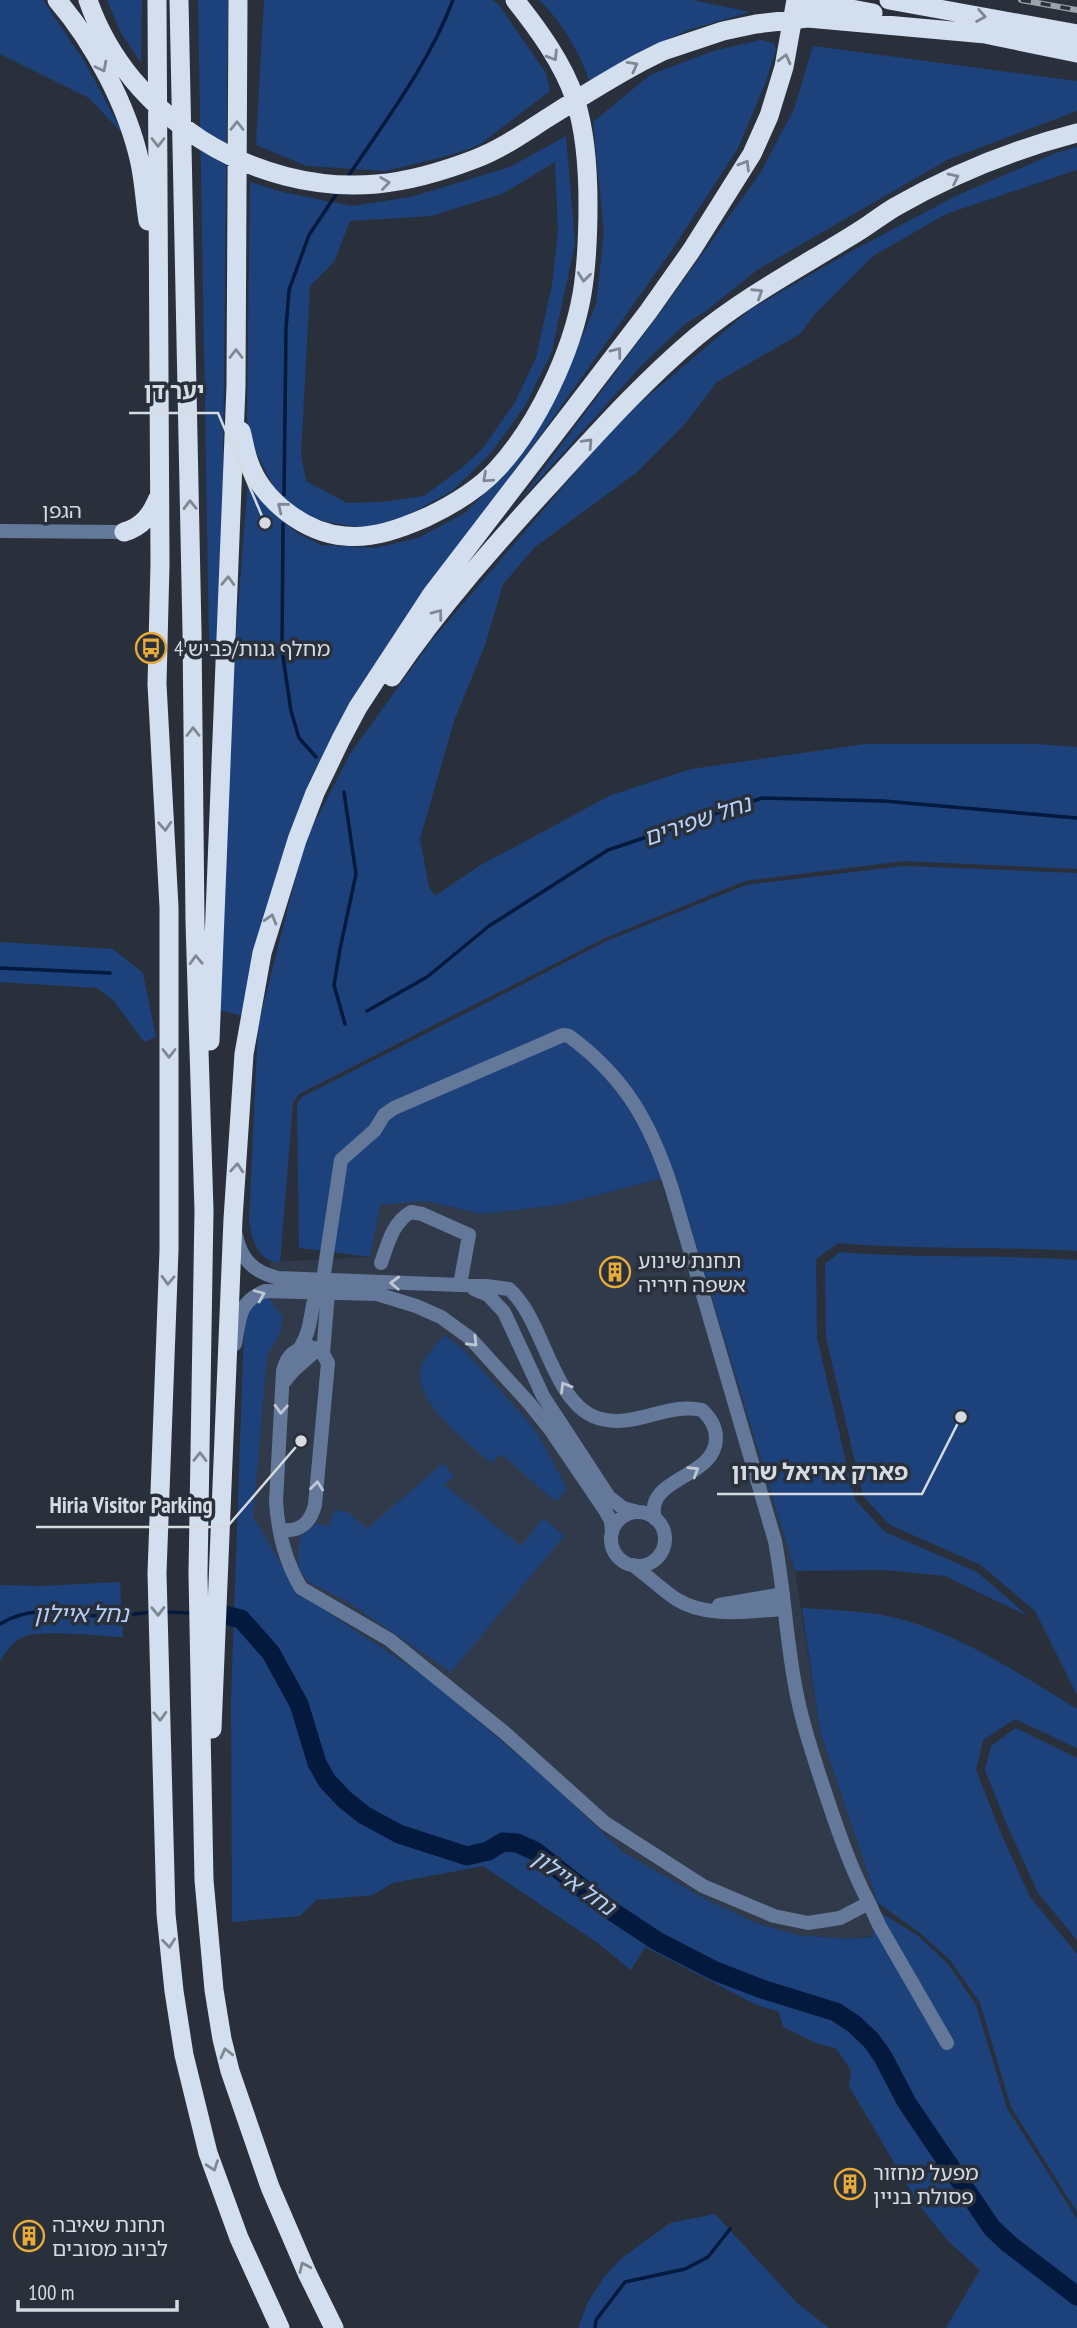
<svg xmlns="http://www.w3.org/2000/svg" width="1077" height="2328" viewBox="0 0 1077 2328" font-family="'PT Sans Narrow','Noto Sans Hebrew',sans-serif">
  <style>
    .built { fill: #303a4a }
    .green { fill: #1d427b; fill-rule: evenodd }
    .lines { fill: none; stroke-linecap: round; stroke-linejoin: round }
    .stream { stroke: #03193d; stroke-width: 3.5 }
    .river { stroke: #03193d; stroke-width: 19 }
    .minor { stroke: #64799a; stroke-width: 14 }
    .highway { stroke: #d3deee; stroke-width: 19 }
    .rail-casing { stroke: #9da3ab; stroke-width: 6 }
    .rail { stroke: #29303b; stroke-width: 3.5; stroke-dasharray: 10; stroke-linecap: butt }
    .oneway { stroke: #7e8794 }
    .oneway2 { stroke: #bfc7d4 }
    .labels { text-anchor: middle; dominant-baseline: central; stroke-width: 7; stroke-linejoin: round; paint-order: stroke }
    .street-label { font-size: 21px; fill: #d6dbe2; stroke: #29303b }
    .poi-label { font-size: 21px; fill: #d6dbe2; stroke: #29303b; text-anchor: start }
    .water-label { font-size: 23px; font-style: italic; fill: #b5cff6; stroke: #29303b }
    .leader { fill: none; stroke: #d6dbe2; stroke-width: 2.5 }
    .callout-dot { fill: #d6dbe2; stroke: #29303b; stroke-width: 2.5 }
    .callout-label { font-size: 23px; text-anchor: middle; font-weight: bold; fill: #d6dbe2; stroke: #29303b; stroke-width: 7; stroke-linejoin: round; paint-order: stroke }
  </style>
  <rect width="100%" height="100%" fill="#29303b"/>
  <path class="built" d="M675,1175L795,1571L820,1731L878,1903L872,1936L846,1939L797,1935L756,1923L707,1900L623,1852L550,1782L429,1679L309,1600L297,1590L252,1517L267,1356L270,1262L369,1257L379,1205L426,1201L482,1214L560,1205Z"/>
  <path class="green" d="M0,0H43L85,62L123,134L89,98L0,54Z
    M107,0H142L141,63L121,33Z
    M198,0H228L221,640H209Z
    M264,0H492L498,4L546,73L550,91L479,145L454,154L386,171L307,166L256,145Z
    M539,0H692L750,12L688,30L668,39L590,82C579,52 562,21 539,0Z
    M761,40L774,43L776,50L765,84L738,148L672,250L545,429L455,552L349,713L244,1016L218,1010L229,723L248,481L273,512L297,533L321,545L375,548L418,538L465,513L500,478L558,394L596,304L604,232L593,122L650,75L713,51Z
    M813,46L1077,81V111L947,160L757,270L706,311L685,324L642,365L518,503L668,302L761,172L794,109Z
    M566,136L575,243L552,351L525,406L490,454L452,491L408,515L366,528L326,522L296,511L276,492L255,450L247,420L250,182L282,192L352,206L411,197L510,167ZM555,162L558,232L552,285L536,358L514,404L482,449L463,467L424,496L382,502L347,503L306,481L301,455L310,286L334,262L350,221L431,216L502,194Z
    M1077,147V170L946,214L873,256L814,315L800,334L717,382L684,425L636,473L535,547L503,584L485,645L454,721L420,839L429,887L435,896L479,866L611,795L691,769L865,744H1035L1077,747V869L904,861L745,881L605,938L299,1094L293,1102L280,1263C257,1260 253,1242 249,1222L258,1026L305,841L350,754L432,640L621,419L751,309L850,252L958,195L1056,153Z
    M904,866L1077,873V1251C997,1246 918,1250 838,1243L816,1259L817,1338L855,1500L885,1532L977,1572L1028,1616L945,1576L885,1570L795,1571L675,1175L560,1205L482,1214L426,1201L380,1205L370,1257L299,1248L297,1104L302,1097L607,941L746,885Z
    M0,942L113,949L143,973L156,1037L144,1042L114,1001L97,988L0,982Z
    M840,1252C919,1259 998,1254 1077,1260V1695L1035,1611L981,1565L890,1525L863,1496L826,1337L825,1264Z
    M267,1296L282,1316L281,1331L267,1356L253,1517L297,1590L309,1600L429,1679L550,1782L623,1852L707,1900L756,1923L797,1935L846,1939L872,1937L876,1910L918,1936L948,1964L976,2005L1007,2108L1077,2219V2328H946L980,2270L949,2242L919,2205L849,2086L851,2070L836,2048L818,2044L783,2027L779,2012L757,2005L645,1947L631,1970L599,1944L483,1866L393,1883L373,1895L316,1900L300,1916L232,1922L231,1699L244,1329L248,1309Z
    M444,1335L463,1349L527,1420L539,1436L567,1489L556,1502L501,1454L491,1463C468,1441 405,1397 424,1361C429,1351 438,1343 444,1335Z
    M443,1463L454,1476L444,1485L521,1546L543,1518L564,1536L451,1672L348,1602L308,1582L299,1568L298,1552L301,1535L318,1523L328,1527L335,1510L348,1512L367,1529Z
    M120,1582L123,1637C98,1636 45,1629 23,1637C13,1641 6,1652 0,1661V1585L40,1586Z
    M802,1608C836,1610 871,1611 904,1620C967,1638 1022,1676 1077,1709V1748L1015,1719L983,1740L976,1770L999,1829L1030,1897L1077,1954V2212L1011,2107L980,2003L951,1961L920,1933L878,1903L820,1731Z
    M1016,1728L1077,1758V1940L1038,1893L1007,1825L985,1770L991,1746Z
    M715,2214L797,2303L829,2328H578L588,2302L604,2277L622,2258L670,2223Z"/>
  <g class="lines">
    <path class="stream" d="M347,178C385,121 429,64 453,0
      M284,495L286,328L289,290L309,235L339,190
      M283,524L282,650L291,711L299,738L316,757
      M344,792L356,874L340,949L334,985L345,1024
      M0,968L110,973
      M367,1011L427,977L489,926L608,850L762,798L884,801L1077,818
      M163,1612L194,1613
      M0,1624C33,1604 61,1614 97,1616C115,1617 134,1614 152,1612
      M916,2173L946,2160
      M595,2328L596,2320L625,2282L685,2269L708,2257L730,2229"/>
    <path class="river" d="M224,1615L241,1619L271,1653L299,1704L317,1763L327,1781L344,1799L364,1815L399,1834L467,1856L488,1851L503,1842L517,1843L535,1851L610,1910L657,1941L715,1971L765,1990L836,2012L854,2024L871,2040L883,2057L907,2103L992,2228L1009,2244L1077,2296"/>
    <path class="minor" d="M0,531L124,532
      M236,1235C241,1260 254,1272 278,1278L486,1286L509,1289C545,1320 552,1407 601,1419C636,1428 668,1402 702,1410C710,1418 716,1426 716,1438C716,1479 643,1477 655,1519
      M381,1263C388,1244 392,1223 411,1212L422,1214L469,1235L460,1285
      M474,1289L488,1295L504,1312L543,1396L609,1497L623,1508L638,1512
      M235,1344C240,1318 238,1302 265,1291L377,1294L416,1306L441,1317L470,1338L529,1403L550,1429L605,1510L611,1521L612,1533
      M300,1348C315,1325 308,1301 323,1280L328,1292L323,1354
      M283,1383L294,1370L321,1346
      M611 1539a27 27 0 1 1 54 0a27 27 0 1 1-54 0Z
      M280,1530C300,1532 310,1524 315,1505L328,1363L323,1354L309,1346C293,1350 287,1356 283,1371L276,1502C278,1531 286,1563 301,1588L390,1640L505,1733L605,1823L703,1886L774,1916L808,1923L840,1918L869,1903C850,1867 837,1828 824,1789C813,1755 801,1720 795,1685C786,1637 784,1589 775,1541L672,1189C651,1124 626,1078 569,1036L563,1035L394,1108L384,1115L375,1130L341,1160L323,1280
      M633,1565C648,1576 661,1589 676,1599C708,1619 749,1611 784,1609
      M719,1605L783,1594
      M869,1903L879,1925L947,2043"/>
    <path class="highway" d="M57,0C94,43 128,107 140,163C144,182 145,202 148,221
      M88,0C128,117 255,195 377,184C410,181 444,171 475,159C502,149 525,132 549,117C579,98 609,79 641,62L663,51L723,31L756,24L808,18L986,34
      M157,0L160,564L157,684L169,907V1250L157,1573L166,1914L174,1991L184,2055L208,2153L239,2238L280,2328
      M179,0L192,632L195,922L204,1210L198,1574L204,1880L214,1990L222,2039L230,2071L270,2187L307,2273L334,2328
      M801,0L873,13
      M889,0L1077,34
      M975,32L1077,53
      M241,431C244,441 245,452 249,462C262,500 305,533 345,536C373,539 402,528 427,517C452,505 478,490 497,469C537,426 572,352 582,294C587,264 588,234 588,204C588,169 586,133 575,99C563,63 538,29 515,0
      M124,532C142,527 151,515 158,498
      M392,677C441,605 499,540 558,476C602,428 645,380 696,337C743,298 799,268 851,236C867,227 880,216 895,207C951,175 1015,149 1077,133
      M210,1041L236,386L238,0
      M212,1729L233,1219L244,1054L262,953L297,840L315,793L341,739L358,707L432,594L648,312L691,251L752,154L769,116L784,67L796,0"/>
    <g class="rail-casing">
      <path id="rail" d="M1021,0L1077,10"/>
    </g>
    <use href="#rail" class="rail"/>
  </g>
  <defs><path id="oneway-chevron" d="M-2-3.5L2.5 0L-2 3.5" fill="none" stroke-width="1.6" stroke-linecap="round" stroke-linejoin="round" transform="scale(1.75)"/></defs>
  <g class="oneway">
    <use href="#oneway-chevron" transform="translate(981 16) rotate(10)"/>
    <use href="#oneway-chevron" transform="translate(553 56) rotate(59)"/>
    <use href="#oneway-chevron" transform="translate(785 59) rotate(-76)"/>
    <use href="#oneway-chevron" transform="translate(633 66) rotate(-29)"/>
    <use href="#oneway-chevron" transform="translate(102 67) rotate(63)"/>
    <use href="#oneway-chevron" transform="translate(237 126) rotate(-90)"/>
    <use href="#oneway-chevron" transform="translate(158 142) rotate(90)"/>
    <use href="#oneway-chevron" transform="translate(745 165) rotate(-59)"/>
    <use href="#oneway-chevron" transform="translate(954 178) rotate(-26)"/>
    <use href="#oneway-chevron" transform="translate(385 183) rotate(-8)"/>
    <use href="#oneway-chevron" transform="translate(584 277) rotate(97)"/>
    <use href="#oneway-chevron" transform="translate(758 293) rotate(-33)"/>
    <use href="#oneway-chevron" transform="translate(617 352) rotate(-53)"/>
    <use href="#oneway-chevron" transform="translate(236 354) rotate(-90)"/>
    <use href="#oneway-chevron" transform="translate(588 443) rotate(-47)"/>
    <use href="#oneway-chevron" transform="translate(487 478) rotate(138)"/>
    <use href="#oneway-chevron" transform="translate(190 505) rotate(-91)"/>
    <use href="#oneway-chevron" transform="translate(282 507) rotate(-141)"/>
    <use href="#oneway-chevron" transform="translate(228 581) rotate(-88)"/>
    <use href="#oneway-chevron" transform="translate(438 614) rotate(-53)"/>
    <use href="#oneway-chevron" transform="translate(193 732) rotate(-90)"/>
    <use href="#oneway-chevron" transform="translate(165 826) rotate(87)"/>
    <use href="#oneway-chevron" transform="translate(271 919) rotate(-74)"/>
    <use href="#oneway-chevron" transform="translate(196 960) rotate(-92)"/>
    <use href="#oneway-chevron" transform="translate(169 1053) rotate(90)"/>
    <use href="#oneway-chevron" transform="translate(237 1168) rotate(-86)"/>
    <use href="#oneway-chevron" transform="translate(168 1280) rotate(92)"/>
    <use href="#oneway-chevron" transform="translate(200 1457) rotate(-89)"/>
    <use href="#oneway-chevron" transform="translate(158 1611) rotate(89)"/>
    <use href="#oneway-chevron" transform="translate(160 1716) rotate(88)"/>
    <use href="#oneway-chevron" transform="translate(169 1943) rotate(84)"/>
    <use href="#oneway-chevron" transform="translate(226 2053) rotate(-104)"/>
    <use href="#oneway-chevron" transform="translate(213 2166) rotate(70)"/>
    <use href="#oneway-chevron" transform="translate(304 2267) rotate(-114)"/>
  </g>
  <g class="oneway2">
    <use href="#oneway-chevron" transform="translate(395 1283) rotate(-178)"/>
    <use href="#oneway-chevron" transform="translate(260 1295) rotate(-23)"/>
    <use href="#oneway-chevron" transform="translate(473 1342) rotate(45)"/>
    <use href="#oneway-chevron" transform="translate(565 1387) rotate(-121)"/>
    <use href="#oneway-chevron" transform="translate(281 1409) rotate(93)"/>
    <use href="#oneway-chevron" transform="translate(694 1471) rotate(-31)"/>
    <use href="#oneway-chevron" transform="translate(317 1486) rotate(-84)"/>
  </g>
  <defs>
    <g id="bus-ring" transform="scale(1.575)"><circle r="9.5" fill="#29303b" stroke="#e8ab37" stroke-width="1.5"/><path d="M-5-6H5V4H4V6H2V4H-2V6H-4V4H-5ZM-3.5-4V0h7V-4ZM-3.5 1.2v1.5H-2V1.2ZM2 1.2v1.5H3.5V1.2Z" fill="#e8ab37"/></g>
    <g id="building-ring" transform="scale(1.575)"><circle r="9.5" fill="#29303b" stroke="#e8ab37" stroke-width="1.5"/><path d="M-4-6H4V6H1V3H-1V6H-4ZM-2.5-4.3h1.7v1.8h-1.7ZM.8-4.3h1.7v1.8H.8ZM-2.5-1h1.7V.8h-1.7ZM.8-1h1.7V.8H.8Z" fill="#e8ab37"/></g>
  </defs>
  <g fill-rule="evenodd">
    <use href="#bus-ring" x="151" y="648"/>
    <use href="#building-ring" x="615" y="1272"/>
    <use href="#building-ring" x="850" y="2184"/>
    <use href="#building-ring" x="29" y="2236"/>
  </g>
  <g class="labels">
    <g class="street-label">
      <text x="62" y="510">הגפן</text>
    </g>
    <g class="poi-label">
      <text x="174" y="648">מחלף גנות/כביש 4</text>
      <text x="638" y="1260">תחנת שינוע<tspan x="638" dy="24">אשפה חיריה</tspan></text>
      <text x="873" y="2172">מפעל מחזור<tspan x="873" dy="24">פסולת בניין</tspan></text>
      <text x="52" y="2224">תחנת שאיבה<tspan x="52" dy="24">לביוב מסובים</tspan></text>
    </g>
    <g class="water-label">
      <text transform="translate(697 820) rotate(-19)">נחל שפירים</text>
      <text x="81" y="1613">נחל איילון</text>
      <text transform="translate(574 1882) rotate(35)">נחל איילון</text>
    </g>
  </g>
  <path class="leader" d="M265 523L218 413H129M961 1417L922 1494H717M301 1441L227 1527H36"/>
  <g class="callout-dot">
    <circle cx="265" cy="523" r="7"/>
    <circle cx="961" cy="1417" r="7"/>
    <circle cx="301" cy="1441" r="7"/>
  </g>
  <g class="callout-label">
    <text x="174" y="399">יער דן</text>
    <text x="820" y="1480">פארק אריאל שרון</text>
    <text x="131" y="1513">Hiria Visitor Parking</text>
  </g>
  <path d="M18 2300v10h159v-10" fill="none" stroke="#d6dbe2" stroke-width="3.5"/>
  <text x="28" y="2300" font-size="21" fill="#d6dbe2" stroke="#29303b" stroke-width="5" paint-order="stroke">100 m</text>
</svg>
